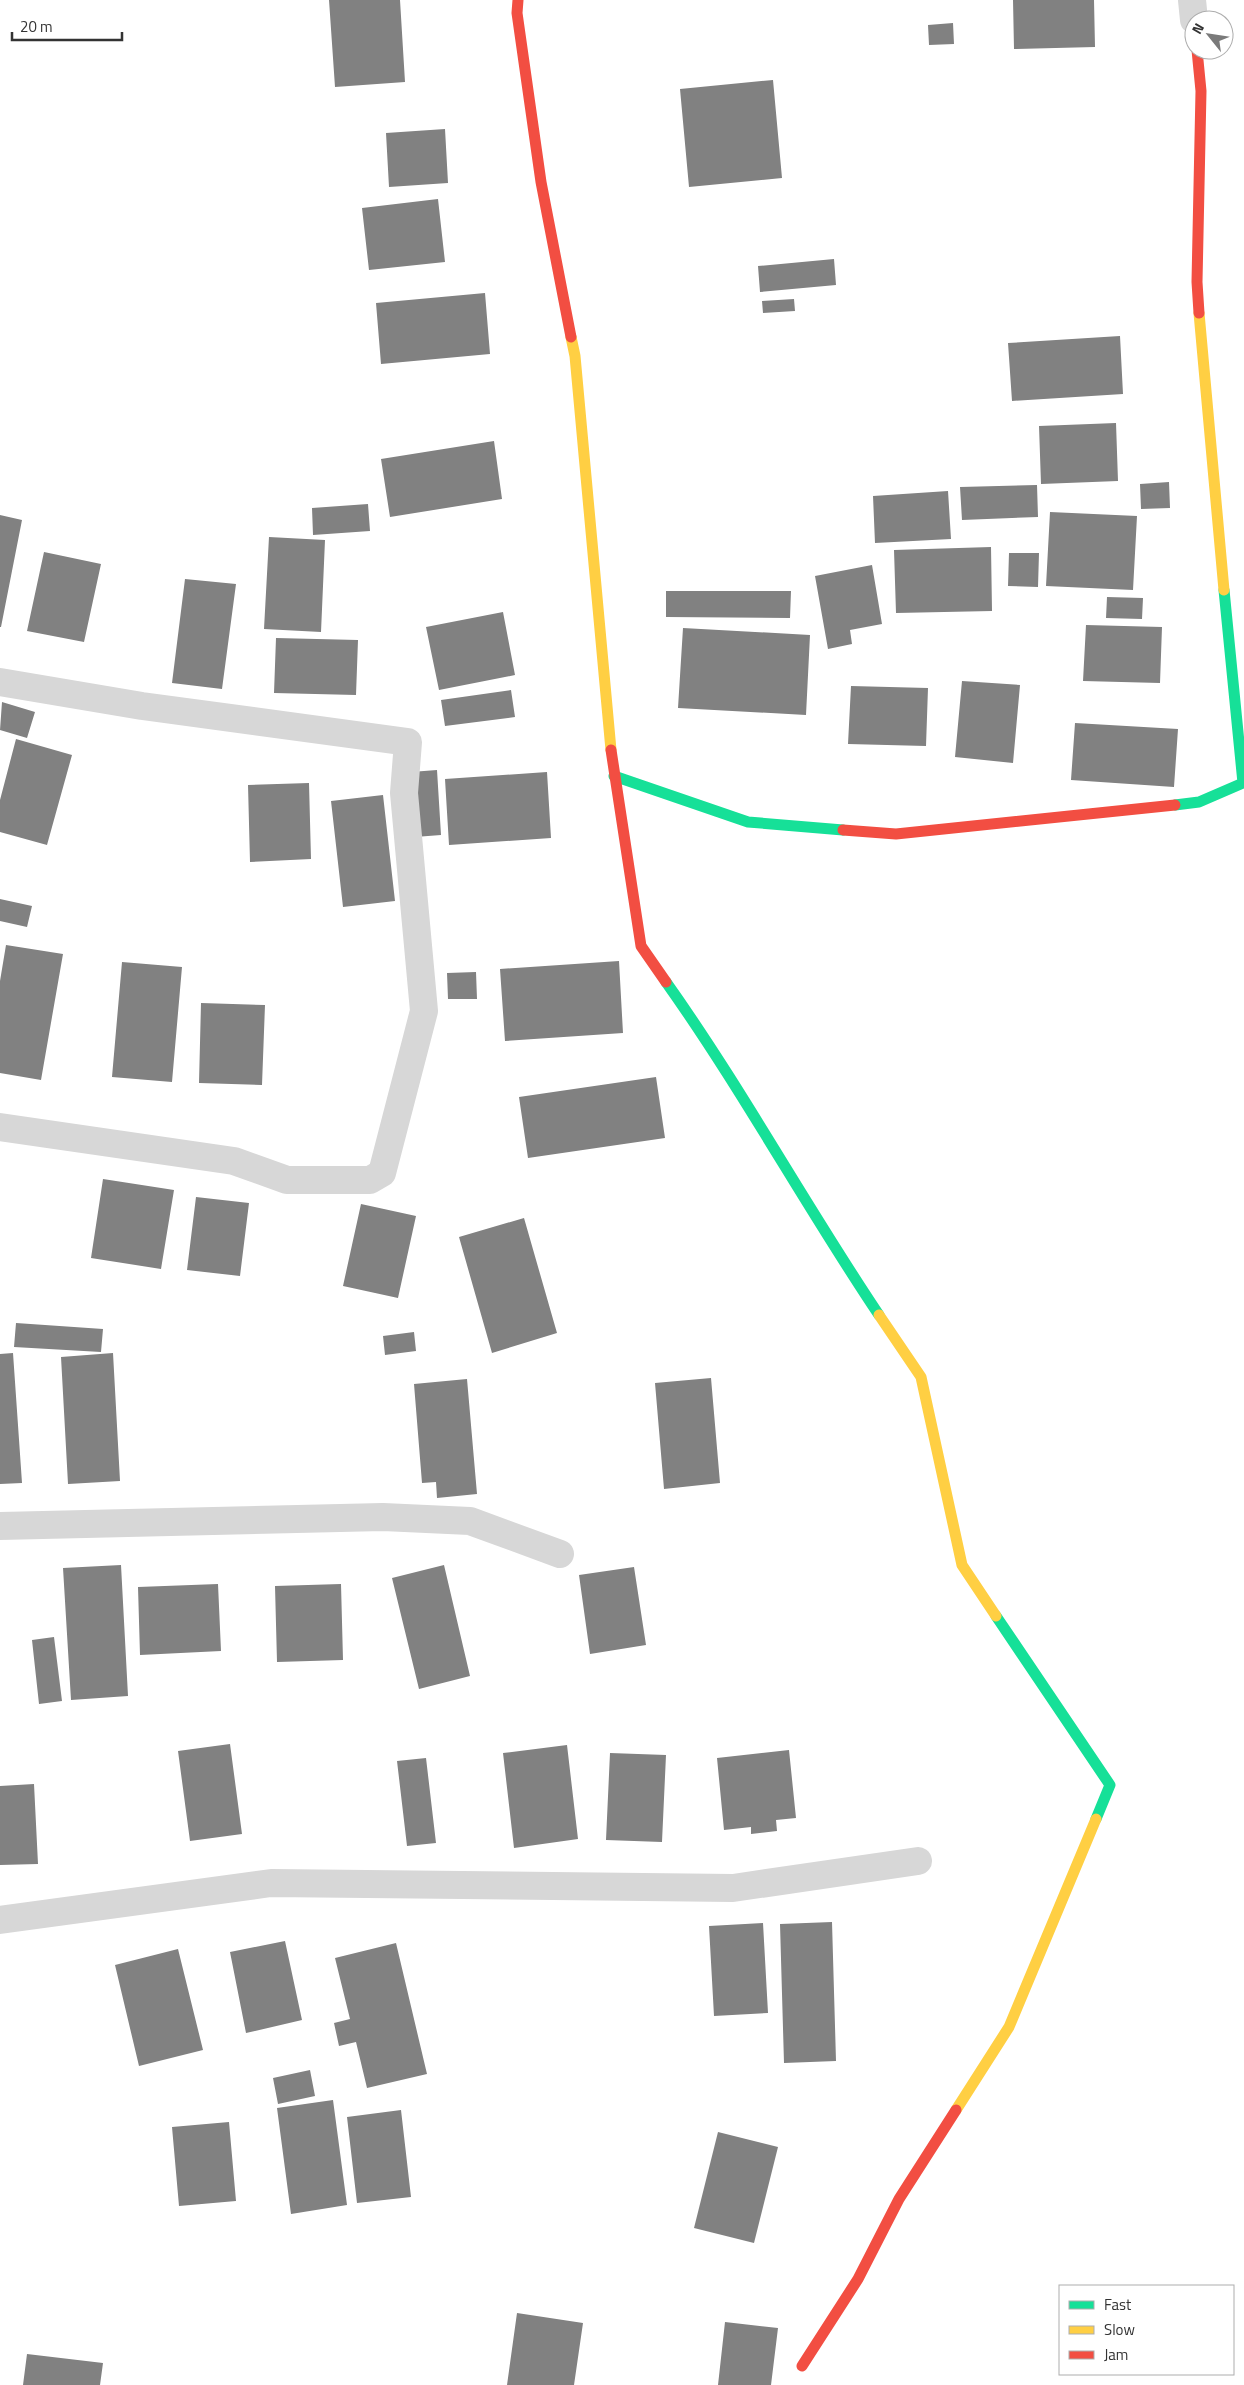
<svg xmlns="http://www.w3.org/2000/svg" width="1244" height="2385" viewBox="0 0 1244 2385" font-family="'Titillium Web',sans-serif">
  <style>
    .building { fill: #818181 }
    .lines { fill: none; stroke-linecap: round; stroke-linejoin: round }
    .street { stroke: #d7d7d7; stroke-width: 28 }
    .fast { stroke: #16e098; stroke-width: 11 }
    .slow { stroke: #ffcf43; stroke-width: 11 }
    .jam { stroke: #f24e42; stroke-width: 11 }
  </style>
  <rect width="100%" height="100%" fill="#fff"/>
  <path class="building" d="M329,0H400L405,82L335,87Z
    M1013,0H1094L1095,47L1014,49Z
    M953,23L954,44L929,45L928,25Z
    M773,80L782,178L689,187L680,89Z
    M445,129L448,183L389,187L386,133Z
    M438,199L445,262L369,270L362,208Z
    M834,259L836,285L760,292L758,266Z
    M485,293L490,354L381,364L376,303Z
    M794,299L795,311L763,313L762,301Z
    M1120,336L1123,394L1012,401L1008,343Z
    M1116,423L1118,481L1041,484L1039,426Z
    M494,441L502,499L390,517L381,459Z
    M1169,482L1170,508L1141,509L1140,484Z
    M1037,485L1038,517L962,520L960,487Z
    M948,491L951,539L875,543L873,496Z
    M368,504L370,531L313,535L312,508Z
    M1050,512L1137,516L1133,590L1046,586Z
    M0,515L22,520L1,627H0Z
    M269,537L325,540L321,632L264,629Z
    M991,547L992,611L896,613L894,550Z
    M44,552L101,564L84,642L27,631Z
    M1009,553H1039L1038,587L1008,586Z
    M872,565L882,624L850,630L852,644L828,649L815,576Z
    M185,579L236,584L222,689L172,683Z
    M666,591H791L790,618L666,617Z
    M1107,597L1143,598L1142,619L1106,618Z
    M503,612L515,675L439,690L426,627Z
    M1086,625L1162,627L1160,683L1083,681Z
    M683,628L810,635L806,715L678,708Z
    M276,638L358,640L356,695L274,693Z
    M962,681L1020,685L1013,763L955,757Z
    M851,686L928,688L926,746L848,744Z
    M511,690L515,717L445,726L441,700Z
    M2,702L35,712L27,738L0,730Z
    M1075,723L1178,729L1174,787L1071,780Z
    M16,739L72,755L47,845L0,832V800Z
    M437,770L441,835L415,837L411,772Z
    M547,772L551,838L449,845L445,779Z
    M309,783L311,859L250,862L248,785Z
    M383,795L395,901L343,907L331,801Z
    M0,899L32,906L27,927L0,921Z
    M6,945L63,954L41,1080L0,1073V981Z
    M619,961L623,1033L505,1041L500,969Z
    M122,962L182,967L172,1082L112,1077Z
    M476,972L477,999H448L447,973Z
    M201,1003L265,1005L262,1085L199,1083Z
    M656,1077L665,1138L528,1158L519,1097Z
    M103,1179L174,1190L161,1269L91,1258Z
    M196,1197L249,1203L240,1276L187,1270Z
    M361,1204L416,1216L398,1298L343,1286Z
    M524,1218L557,1333L492,1353L459,1237Z
    M16,1323L103,1329L101,1352L14,1347Z
    M414,1332L416,1351L385,1355L383,1336Z
    M13,1353L22,1483L0,1484V1354Z
    M113,1353L120,1481L68,1484L61,1357Z
    M711,1378L720,1483L664,1489L655,1383Z
    M467,1379L477,1494L437,1498L436,1482L422,1483L414,1384Z
    M121,1565L128,1696L71,1700L63,1568Z
    M444,1565L470,1676L419,1689L392,1578Z
    M634,1567L646,1645L590,1654L579,1575Z
    M218,1584L221,1651L140,1655L138,1587Z
    M341,1584L343,1660L277,1662L275,1586Z
    M54,1637L62,1701L39,1704L32,1640Z
    M230,1744L242,1834L190,1841L178,1751Z
    M567,1745L578,1839L514,1848L503,1753Z
    M789,1750L796,1818L776,1820L777,1831L751,1834V1827L724,1830L717,1758Z
    M610,1753L666,1755L662,1842L606,1840Z
    M426,1758L436,1843L407,1846L397,1761Z
    M34,1784L38,1864L0,1865V1786Z
    M832,1922L836,2061L784,2063L780,1924Z
    M763,1923L768,2013L714,2016L709,1926Z
    M285,1941L302,2020L246,2033L230,1952Z
    M396,1943L427,2074L367,2088L356,2042L339,2046L334,2023L350,2019L335,1958Z
    M178,1949L203,2050L139,2066L115,1965Z
    M310,2070L315,2096L278,2104L273,2078Z
    M333,2100L347,2205L291,2214L277,2108Z
    M401,2110L411,2197L357,2203L347,2117Z
    M229,2122L236,2201L179,2206L172,2127Z
    M718,2132L778,2147L754,2243L694,2228Z
    M517,2313L583,2323L574,2385H507Z
    M725,2322L778,2328L771,2385H718Z
    M27,2354L103,2363L100,2385H23Z"/>
  <g class="lines">
    <path class="street" d="M1192,0L1194,20
      M0,682L142,706L408,742L404,793L424,1011L382,1173L370,1180H287L234,1161L0,1127
      M0,1526L383,1517L470,1521L560,1554
      M0,1920L271,1883L733,1888L918,1861"/>
    <path class="fast" d="M614,776L748,822L843,830
      M1175,805L1199,802L1243,783L1224,590
      M666,982C742,1089 805,1205 879,1315
      M996,1616L1110,1785L1096,1819"/>
    <path class="slow" d="M1199,313L1224,590
      M571,337L575,356L611,750
      M879,1315L921,1377L962,1565L996,1616
      M956,2110L1009,2027L1096,1819"/>
    <path class="jam" d="M518,0L517,13L541,182L571,337
      M1197,50L1201,91L1197,282L1199,313
      M611,750L641,946L666,982
      M843,830L896,834L1175,805
      M802,2366L858,2279L899,2199L956,2110"/>
  </g>
  <rect x="1059" y="2285" width="175" height="90" fill="#ffffff" stroke="#adadad"/>
  <rect x="1069" y="2301" width="25" height="8" fill="#16e098" stroke="#adadad"/>
  <text x="1104" y="2310" font-size="15" fill="#333333">Fast</text>
  <rect x="1069" y="2326" width="25" height="8" fill="#ffcf43" stroke="#adadad"/>
  <text x="1104" y="2335" font-size="15" fill="#333333">Slow</text>
  <rect x="1069" y="2351" width="25" height="8" fill="#f24e42" stroke="#adadad"/>
  <text x="1104" y="2360" font-size="15" fill="#333333">Jam</text>
  <g transform="translate(1209 35) rotate(300)"><circle r="24" fill="#ffffff" stroke="#adadad"/>
  <path d="M0-4L9 19L0 12L-9 19Z" fill="#7a7a7a"/>
  <text y="-8" font-size="14" font-weight="bold" text-anchor="middle" fill="#333333">N</text>
  </g>
  <path d="M12 32v8h110v-8" fill="none" stroke="#333333" stroke-width="2.5"/>
  <text x="20" y="32" font-size="15" fill="#333333" stroke="#ffffff" stroke-width="4" paint-order="stroke">20 m</text>
</svg>
